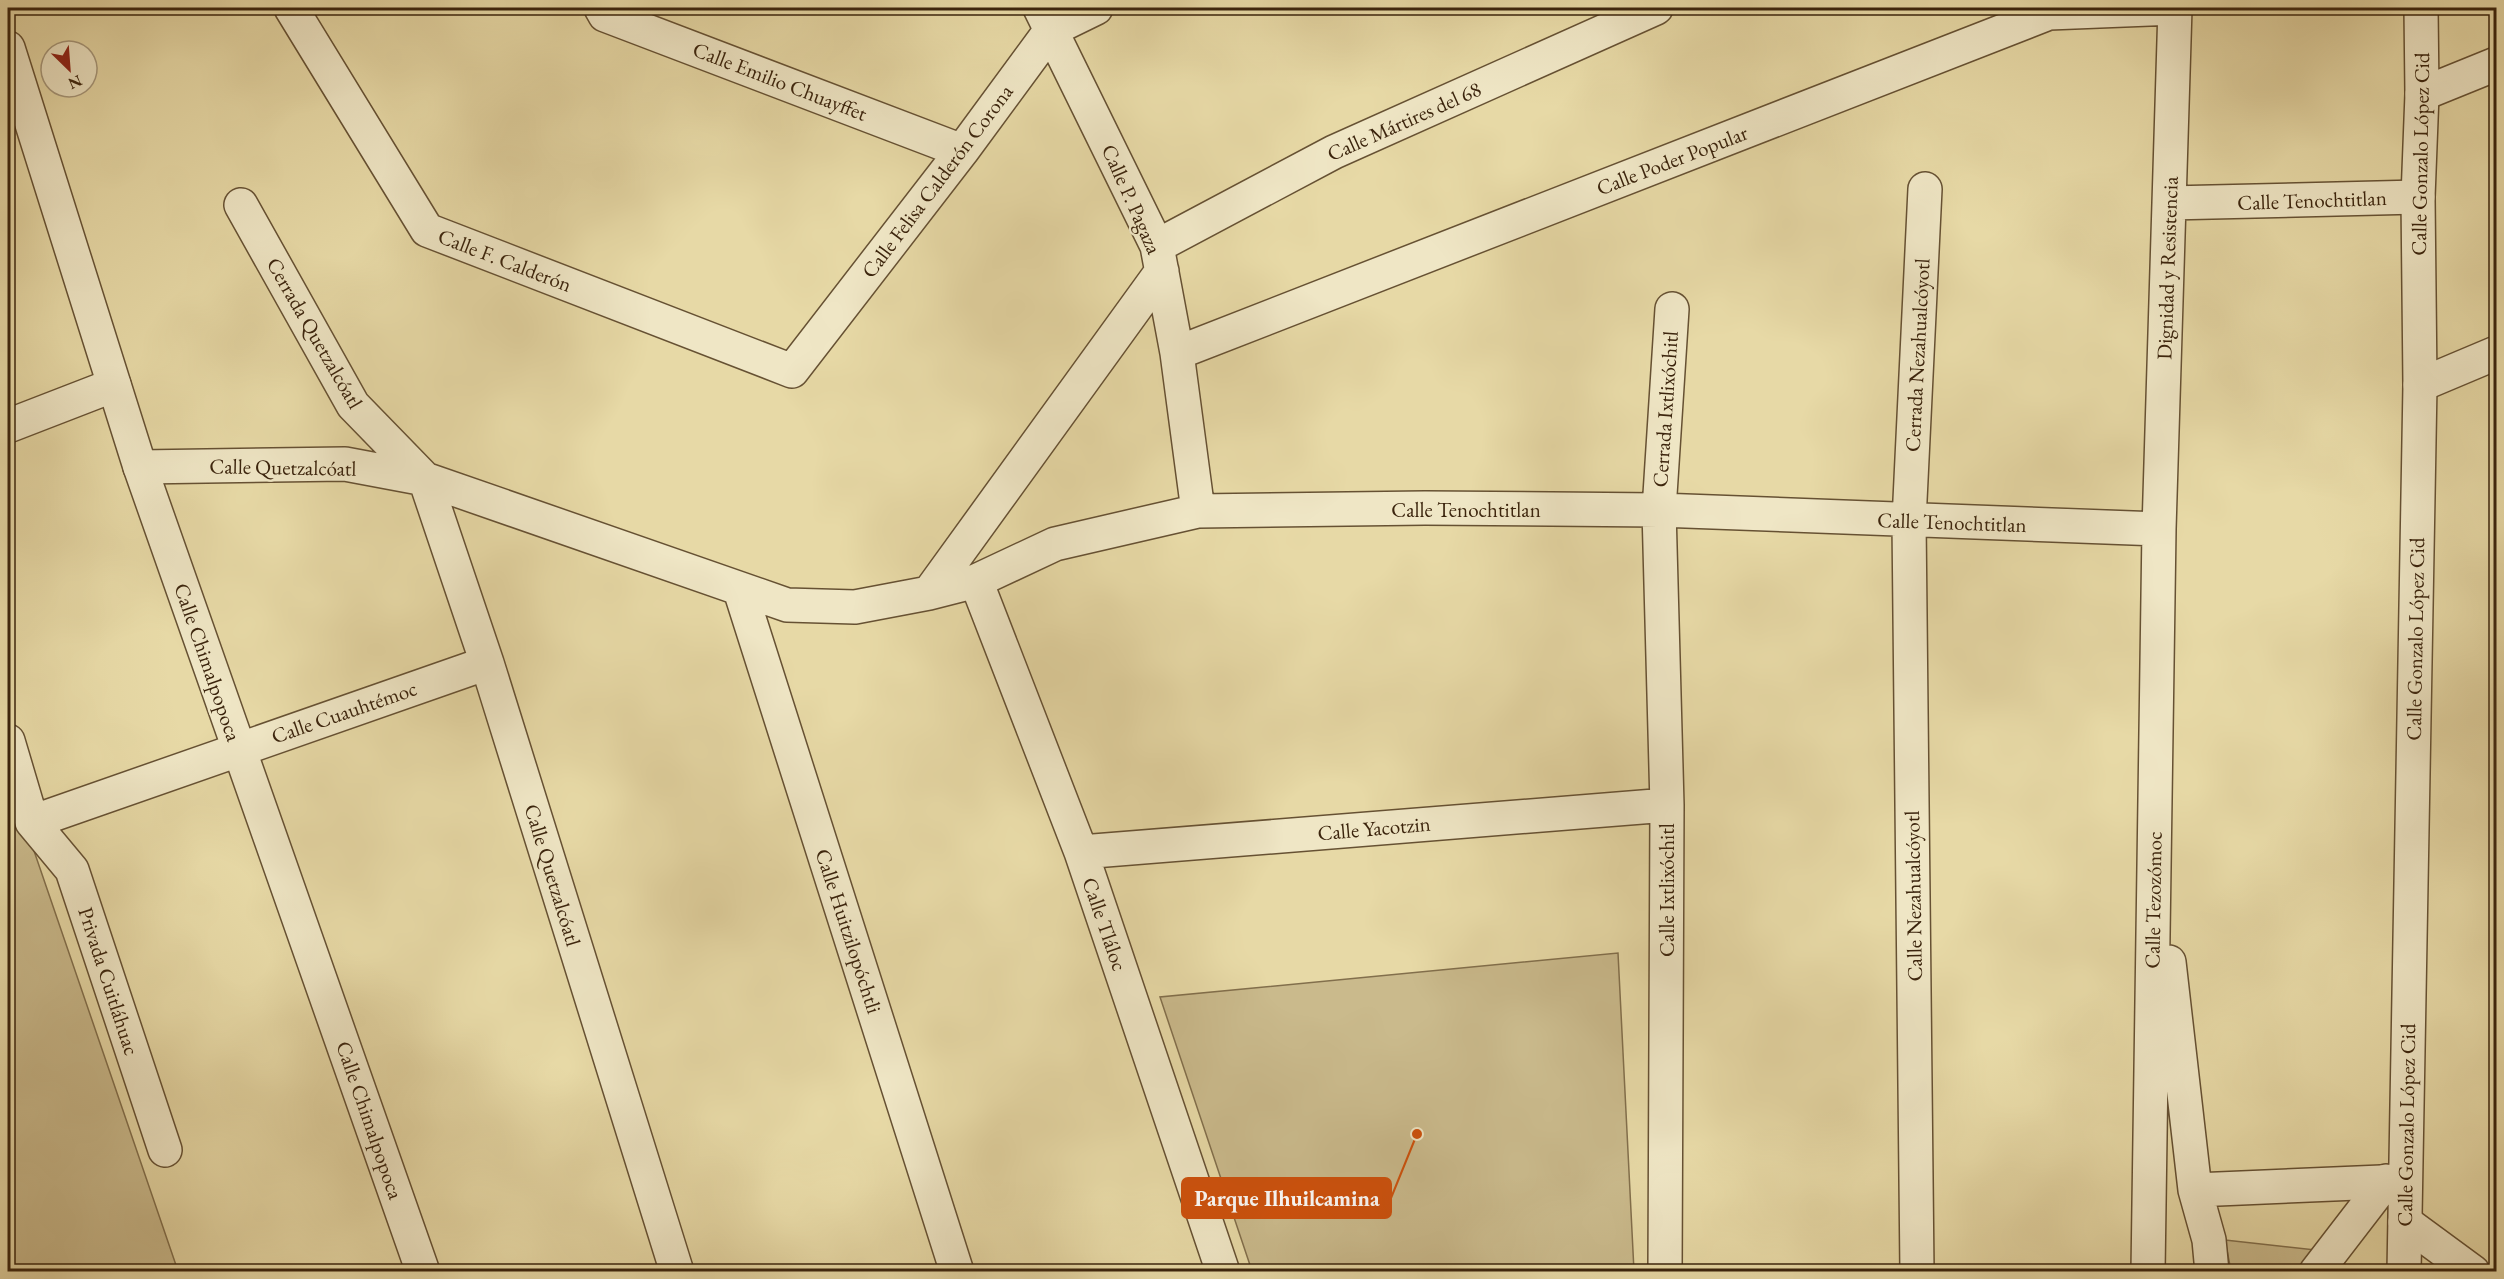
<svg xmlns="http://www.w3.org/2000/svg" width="2504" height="1279" viewBox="0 0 2504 1279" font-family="'EB Garamond',serif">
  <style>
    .green { fill: #caba8c; stroke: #826f4c; stroke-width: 1.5 }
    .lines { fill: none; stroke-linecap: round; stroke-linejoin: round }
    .minor-casing { stroke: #665133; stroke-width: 36 }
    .tertiary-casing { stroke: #665133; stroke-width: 36 }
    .minor { stroke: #efe6c5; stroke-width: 33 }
    .tertiary { stroke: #efe6c5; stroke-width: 33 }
    .labels { text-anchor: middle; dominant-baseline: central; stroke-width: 4.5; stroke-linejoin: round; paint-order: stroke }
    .street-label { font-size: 21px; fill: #3b240d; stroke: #efe6c5 }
    .leader { fill: none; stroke: #ce510c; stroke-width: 2 }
    .callout-dot { fill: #ce510c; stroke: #efe6c5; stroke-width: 2 }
    .callout { fill: #ce510c; stroke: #ce510c; stroke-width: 2 }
    .callout-label { font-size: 22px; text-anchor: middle; font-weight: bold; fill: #fff }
  </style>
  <rect width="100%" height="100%" fill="#e7d9a6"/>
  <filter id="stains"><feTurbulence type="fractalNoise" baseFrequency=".00333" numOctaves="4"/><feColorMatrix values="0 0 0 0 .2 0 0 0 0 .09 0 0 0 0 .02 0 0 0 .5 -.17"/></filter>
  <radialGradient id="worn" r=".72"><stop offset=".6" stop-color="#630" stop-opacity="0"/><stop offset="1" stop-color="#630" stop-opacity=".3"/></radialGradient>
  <path class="green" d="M8,775L178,1271H8Z
    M1618,953L1634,1271H1252L1160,997Z
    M2225,1240L2325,1251L2307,1271H2231Z"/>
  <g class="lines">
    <g class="minor-casing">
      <path id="minor" d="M291,8L427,230L792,371L962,151L1051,30L1096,8
        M601,8L605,15L962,151
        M1040,8L1157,246L1177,353L1198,511
        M2422,94L2496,64
        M2169,203L2418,197
        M241,205L353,405L425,479L487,663L677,1272
        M1157,246L1334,152L1656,8
        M1177,353L2049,13L2175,8
        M2420,385L2496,353
        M8,426L114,385
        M140,467L345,464L425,479L787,605L855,607L929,593L976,581L1055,544L1198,511L1425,508L1659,510L2159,529
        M976,581L1081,852L1223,1272
        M740,590L957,1272
        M929,593L1162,271
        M8,741L32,822L72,870L165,1150
        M32,822L487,663
        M1081,852L1667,805
        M2169,962L2195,1190L2209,1240L2212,1272
        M2195,1190L2405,1181
        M2405,1222L2473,1272
        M1665,1272L1667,805L1659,510L1672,309
        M1917,1272L1909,521L1925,189
        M2148,1272L2159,529L2175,8"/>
    </g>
    <g class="tertiary-casing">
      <path id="tertiary" d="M8,48L140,467L423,1272
        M2316,1272L2386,1181
        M2404,1272L2420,385L2418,197L2422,94L2421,8"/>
    </g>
    <use href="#minor" class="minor"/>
    <use href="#tertiary" class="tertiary"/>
  </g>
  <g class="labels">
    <g class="street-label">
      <text transform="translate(780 81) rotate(21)">Calle Emilio Chuayffet</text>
      <text transform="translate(1404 121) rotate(-24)">Calle Mártires del 68</text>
      <text transform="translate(2420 154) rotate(-89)">Calle Gonzalo López Cid</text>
      <text transform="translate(1672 160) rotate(-21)">Calle Poder Popular</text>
      <text transform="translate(937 181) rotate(-53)">Calle Felisa Calderón Corona</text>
      <text transform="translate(1132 199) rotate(66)">Calle P. Pagaza</text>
      <text transform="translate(2312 200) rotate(-2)">Calle Tenochtitlan</text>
      <text transform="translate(505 260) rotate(21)">Calle F. Calderón</text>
      <text transform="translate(2167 268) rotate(-88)">Dignidad y Resistencia</text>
      <text transform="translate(315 333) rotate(60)">Cerrada Quetzalcóatl</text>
      <text transform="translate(1917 355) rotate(-87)">Cerrada Nezahualcóyotl</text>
      <text transform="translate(1665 409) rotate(-86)">Cerrada Ixtlixóchitl</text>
      <text transform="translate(283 467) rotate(1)">Calle Quetzalcóatl</text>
      <text x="1466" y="509">Calle Tenochtitlan</text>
      <text transform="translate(1952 522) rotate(2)">Calle Tenochtitlan</text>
      <text transform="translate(2415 639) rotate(-89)">Calle Gonzalo López Cid</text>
      <text transform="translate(208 662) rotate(71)">Calle Chimalpopoca</text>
      <text transform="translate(344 712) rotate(-19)">Calle Cuauhtémoc</text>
      <text transform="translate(1374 828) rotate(-5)">Calle Yacotzin</text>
      <text transform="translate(553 875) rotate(73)">Calle Quetzalcóatl</text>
      <text transform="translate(1666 890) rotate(-90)">Calle Ixtlixóchitl</text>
      <text transform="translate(1913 896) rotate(-91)">Calle Nezahualcóyotl</text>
      <text transform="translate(2153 900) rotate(-89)">Calle Tezozómoc</text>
      <text transform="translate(1105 924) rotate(71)">Calle Tláloc</text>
      <text transform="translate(849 931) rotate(72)">Calle Huitzilopóchtli</text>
      <text transform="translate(109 981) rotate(72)">Privada Cuitláhuac</text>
      <text transform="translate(370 1120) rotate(71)">Calle Chimalpopoca</text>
      <text transform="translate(2406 1125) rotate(-89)">Calle Gonzalo López Cid</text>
    </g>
  </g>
  <path class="leader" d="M1417 1134L1391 1198"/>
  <circle class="callout-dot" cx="1417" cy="1134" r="6"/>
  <rect class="callout" x="1182" y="1178" width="209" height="40" rx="6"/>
  <g class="callout-label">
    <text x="1287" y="1206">Parque Ilhuilcamina</text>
  </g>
  <rect width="2504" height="1279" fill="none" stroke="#e7d9a6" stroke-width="30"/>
  <rect x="9" y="9" width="2486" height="1261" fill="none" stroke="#3b240d" stroke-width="3"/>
  <rect x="15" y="15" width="2474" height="1249" fill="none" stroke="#3b240d" stroke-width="1.5"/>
  <g transform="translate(69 69) rotate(155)"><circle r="28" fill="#efe6c5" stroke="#a7987b" stroke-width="1.5"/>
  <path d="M0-4.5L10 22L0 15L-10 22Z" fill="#8f2418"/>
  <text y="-9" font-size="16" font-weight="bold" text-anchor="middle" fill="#3b240d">N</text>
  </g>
  <rect width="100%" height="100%" filter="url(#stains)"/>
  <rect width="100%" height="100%" fill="url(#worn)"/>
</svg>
